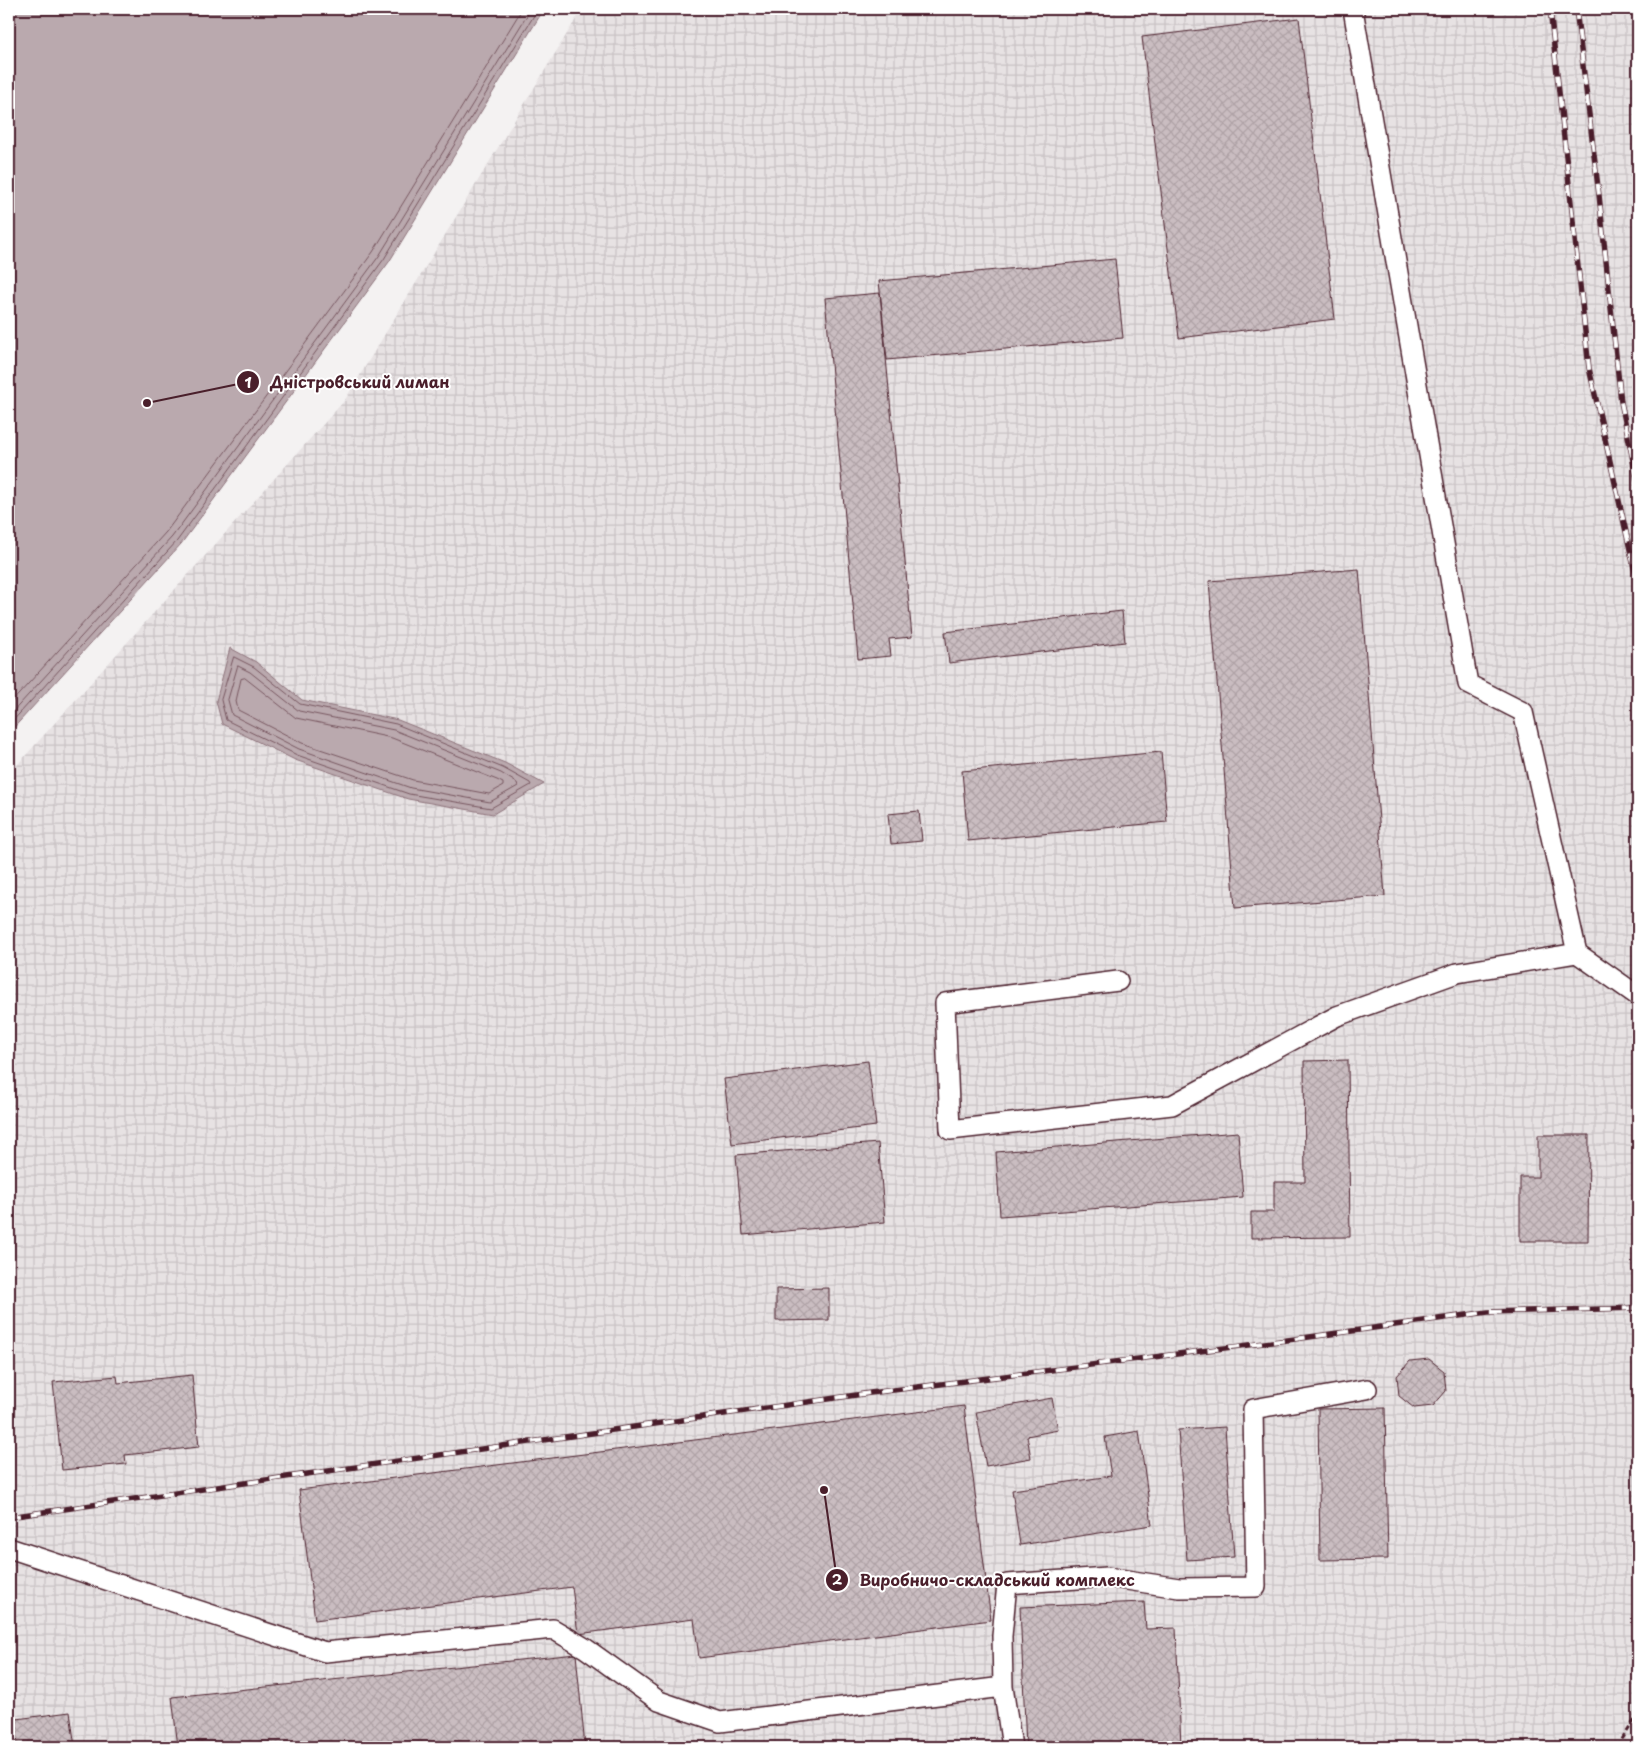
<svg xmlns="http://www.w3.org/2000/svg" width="1647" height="1756" viewBox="0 0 1647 1756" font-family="'Playpen Sans',sans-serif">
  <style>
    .industrial { fill: url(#industrial-grid) }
    .water { fill: #baa9ae; stroke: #8d727a }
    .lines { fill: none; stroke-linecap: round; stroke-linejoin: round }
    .shore { stroke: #77565f; stroke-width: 1 }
    .building { fill: url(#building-cross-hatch); stroke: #4a1f2b }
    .service-casing { stroke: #4a1f2b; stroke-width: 22 }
    .path { stroke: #4a1f2b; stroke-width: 3; stroke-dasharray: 5 4; stroke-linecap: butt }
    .service { stroke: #fff; stroke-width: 19 }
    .rail-casing { stroke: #4a1f2b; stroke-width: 5.5 }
    .rail { stroke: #fff; stroke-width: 4; stroke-dasharray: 11; stroke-linecap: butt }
    .leader { fill: none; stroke: #4a1f2b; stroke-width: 2 }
    .callout-dot { fill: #4a1f2b; stroke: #fff; stroke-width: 2 }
    .mark-label { font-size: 15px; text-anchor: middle; font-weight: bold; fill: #fff }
    .callout-label { font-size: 16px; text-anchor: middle; font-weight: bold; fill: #4a1f2b; stroke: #fff; stroke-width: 4; stroke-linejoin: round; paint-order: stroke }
  </style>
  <defs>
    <pattern id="industrial-grid" width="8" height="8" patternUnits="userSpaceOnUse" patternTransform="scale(1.25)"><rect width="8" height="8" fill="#e7e2e3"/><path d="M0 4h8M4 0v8" fill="none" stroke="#c8c1c3"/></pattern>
    <pattern id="building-cross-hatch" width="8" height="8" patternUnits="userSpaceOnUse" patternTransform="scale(1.25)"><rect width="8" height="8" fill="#cabdc1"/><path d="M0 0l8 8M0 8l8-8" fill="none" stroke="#afa2a6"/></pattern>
  </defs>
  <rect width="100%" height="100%" fill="#f4f2f2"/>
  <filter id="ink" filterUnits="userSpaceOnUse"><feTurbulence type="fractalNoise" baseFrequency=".02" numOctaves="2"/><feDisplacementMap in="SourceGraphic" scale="10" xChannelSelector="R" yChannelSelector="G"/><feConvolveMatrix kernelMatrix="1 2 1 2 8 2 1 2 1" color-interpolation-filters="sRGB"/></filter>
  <g filter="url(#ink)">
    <path class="industrial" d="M582,9H1638V1747H9V774L345,400Z"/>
    <path class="water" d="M9,9H544L389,262L181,544L9,733Z
      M230,648L256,662L302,700L398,720L505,763L544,784L493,814L408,799L295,760L222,724L216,701Z"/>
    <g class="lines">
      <path class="shore" d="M234,657L254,667L300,704L396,724L503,768L530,783L531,785L491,808L409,794L297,755L226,720L221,700Z
        M238,666L250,672L299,711L394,730L501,773L517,783L518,786L490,802L411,788L299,749L232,715L228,700Z
        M245,678L296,718L392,738L497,780L503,783V786L489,794L413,780L302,743L238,710L236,701L241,679Z
        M9,705L166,532L373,252L522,9
        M9,716L172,537L379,256L531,9
        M9,725L177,541L384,259L538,9"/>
    </g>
    <path class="building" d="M1299,18L1335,319L1179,338L1142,37Z
      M1115,259L1123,338L887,360L879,281Z
      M880,293L912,637L889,639L891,656L858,659L825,298Z
      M1359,569L1385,896L1235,908L1209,581Z
      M1122,611L1125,642L949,663L945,632Z
      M1161,752L1167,822L968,841L962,771Z
      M919,811L922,841L891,844L888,814Z
      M1348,1060L1350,1237L1251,1238V1212H1274V1182H1305L1304,1061Z
      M868,1061L876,1126L732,1144L724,1079Z
      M1238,1132L1243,1197L1000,1216L996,1152Z
      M1538,1135H1589L1588,1241H1520V1177H1538Z
      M878,1143L885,1222L743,1235L736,1155Z
      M829,1288V1320L776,1321V1289Z
      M1429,1359L1444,1371L1446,1391L1433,1406L1414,1408L1399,1396L1397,1376L1410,1361Z
      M192,1375L199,1447L125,1455L126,1464L62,1470L53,1382L117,1376L118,1383Z
      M1052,1398L1058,1430L1027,1436L1031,1458L986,1466L976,1412Z
      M964,1406L991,1620L699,1658L694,1619L578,1634L572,1587L315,1620L299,1490Z
      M1385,1408L1388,1559L1320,1560L1318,1409Z
      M1225,1427L1234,1557L1187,1560L1178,1430Z
      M1139,1431L1152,1525L1020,1545L1012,1490L1111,1476L1105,1437Z
      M1144,1602L1146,1629L1176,1628L1181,1747H1026L1020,1607Z
      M576,1654L585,1747H178L172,1697Z
      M70,1712L75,1747H9V1720Z"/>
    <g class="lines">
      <g class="service-casing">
        <path id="service" d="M1353,9L1468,684L1523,712L1577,953L1638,996
          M1118,981L945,1003L950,1130L1172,1105L1337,1016L1457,973L1577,953
          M9,1548L325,1652L553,1629L585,1648L659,1701L720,1722L1003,1687L1002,1636L1007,1584L1107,1577L1179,1588L1256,1587L1253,1409L1367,1389
          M1003,1687L1012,1747"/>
      </g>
      <path class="path" d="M1617,1747L1638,1715"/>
      <use href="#service" class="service"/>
      <g class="rail-casing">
        <path id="rail" d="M1550,9L1589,368L1638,585
          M1576,9L1599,195L1621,402L1638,485
          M9,1517L870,1393L1295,1339L1488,1312L1638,1308"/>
      </g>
      <use href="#rail" class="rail"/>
    </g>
  </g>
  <path class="leader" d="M147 403L248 382M824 1490L837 1580"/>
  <g class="callout-dot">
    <circle cx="147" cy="403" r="5"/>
    <circle cx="824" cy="1490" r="5"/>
    <circle cx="248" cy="382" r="12"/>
    <circle cx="837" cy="1580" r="12"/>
  </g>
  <g class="mark-label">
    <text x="248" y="388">1</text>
    <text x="837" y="1585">2</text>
  </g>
  <g class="callout-label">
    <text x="360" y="388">Дністровський лиман</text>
    <text x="997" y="1586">Виробничо-складський комплекс</text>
  </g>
  <rect width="1647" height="1756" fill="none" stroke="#fff" stroke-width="30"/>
  <rect x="15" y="15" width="1617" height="1726" fill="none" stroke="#4a1f2b" stroke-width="2" filter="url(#ink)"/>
</svg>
